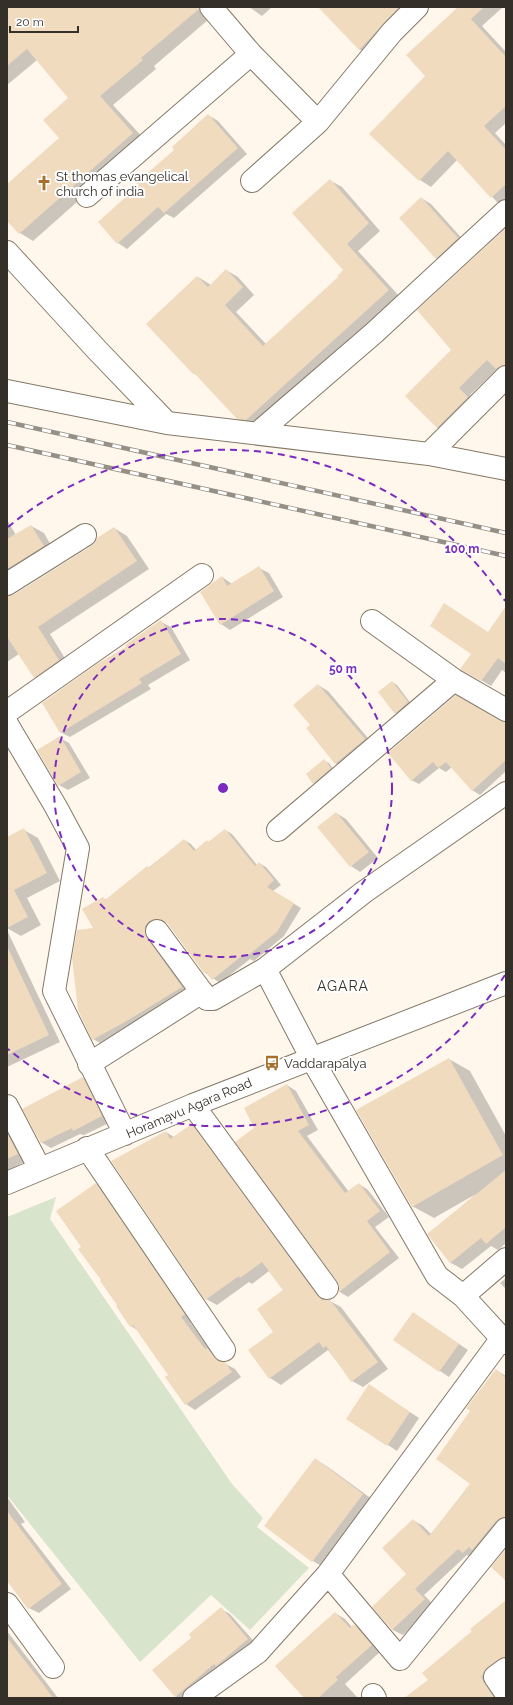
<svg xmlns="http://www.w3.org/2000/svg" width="513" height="1705" viewBox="0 0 513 1705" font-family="Raleway,sans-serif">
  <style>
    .green { fill: #d8e4cb }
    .shadow { fill: #0003 }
    .building { fill: #f0dbbf }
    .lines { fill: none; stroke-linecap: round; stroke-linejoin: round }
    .minor-casing { stroke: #857968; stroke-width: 24 }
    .minor { stroke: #fff; stroke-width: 22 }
    .rail-casing { stroke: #968f86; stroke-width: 4.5 }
    .rail { stroke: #fff; stroke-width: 3; stroke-dasharray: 9; stroke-linecap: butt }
    .ring { fill: none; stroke: #7b2cbf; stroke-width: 2; stroke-dasharray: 7 5 }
    .labels { text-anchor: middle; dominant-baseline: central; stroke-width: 4; stroke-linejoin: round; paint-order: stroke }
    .poi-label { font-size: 13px; fill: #352f29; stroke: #fff; text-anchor: start }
    .street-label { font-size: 13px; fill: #352f29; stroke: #fff }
    .neighbourhood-label { font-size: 14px; letter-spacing: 1px; fill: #352f29; stroke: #fff }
    .centre { fill: #7b2cbf; stroke: #fff; stroke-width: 2 }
    .ring-label { font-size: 12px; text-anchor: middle; font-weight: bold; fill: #7b2cbf; stroke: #fff; stroke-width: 4; stroke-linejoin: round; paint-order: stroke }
  </style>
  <rect width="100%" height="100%" fill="#fff7ec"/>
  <path class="green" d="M56,1197L50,1219L232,1484L263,1518L257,1527L309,1568L250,1630L211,1595L140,1662L7,1495V1217Z"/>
  <path class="shadow" d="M7,7H198L208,20L154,66L156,69L113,105L146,141L33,241L20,233L7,219V185L60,138L69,98L37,60L7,85Z
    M249,7H272L262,16Z
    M320,7H418L371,56L359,49Z
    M459,7H503L482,26L506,52V123L495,133L506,145V208L497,202L457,160L431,187L420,180L426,76Z
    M208,115L218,121L247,154L174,218L166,214L127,249L118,243L140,186Z
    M331,181L342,187L380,231L358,251L400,297L258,426L249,425L237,418L200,377L193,373L198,277L211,285L226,270L238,277L254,295L236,312L266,344L339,277L344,270Z
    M421,198L431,204L467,244L446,263L437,258Z
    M506,229V374L497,369L470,395L479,405L449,434L438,428L407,396L452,350Z
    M7,520L16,535L31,526L44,533L56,554L7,592L9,597L14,595L92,546L114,528L127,536L149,569L50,634L71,668L47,685L35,677L19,654L7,662Z
    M259,568L269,573L283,597L230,630L221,624L222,577L232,584Z
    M161,622L171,627L190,660L148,685L151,689L70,737L60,732L127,647Z
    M506,628V673L502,670L491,686L462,669L489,633Z
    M392,682L397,685L412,705L400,716L396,713Z
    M318,685L328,691L374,745L345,768L335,763L311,725Z
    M506,723V771L480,795L472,790L452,767L446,772L439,768L419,784L411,780L389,753Z
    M60,738L69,743L90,778L68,790L59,785Z
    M324,761L329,763L335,771L319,785L314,783Z
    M336,813L346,819L378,858L360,872L351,866Z
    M24,830L38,838L60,881L27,898L41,925L21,936L7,928V839Z
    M225,830L232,834L257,865L259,863L266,867L281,885L273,891L301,908L284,936L254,961L250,959L220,983L204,972L168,923L164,922L157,924L189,991L100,1043L93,1039L79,1010L95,929L103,898L107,900L184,840L191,844L196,850L209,843Z
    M7,930L60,1042L7,1067Z
    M449,1059L470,1071L506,1136V1243L498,1250L491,1246L462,1269L451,1263L429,1234L476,1194L434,1218L412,1206Z
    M83,1078L92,1084L111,1122L84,1135L80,1134L51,1148L41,1142Z
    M287,1085L296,1091L318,1130L307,1136L349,1192L359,1184L368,1190L389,1217L375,1227L399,1258L348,1297L340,1292V1286L255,1128Z
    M7,1124L28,1160L7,1171Z
    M192,1125L202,1132L326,1301H330L341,1307L388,1369L363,1387L352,1381L328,1350L281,1385L270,1378L249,1350L275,1332L284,1291L269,1271L252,1284L249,1282L217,1305L206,1299L166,1132L174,1137Z
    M96,1184L105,1190L193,1320L190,1322L210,1350L217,1354L224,1363L235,1369L241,1377L195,1410L186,1404L170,1376L137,1330L131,1326L83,1247Z
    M506,1278V1289L500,1283Z
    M422,1319L468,1350L449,1377L394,1340Z
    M496,1370L506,1376V1527L473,1558L467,1555L424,1595L434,1605L403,1635L393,1630L373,1607L408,1574L413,1520L423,1526L431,1534L471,1483L472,1411Z
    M378,1391L419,1418L397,1451L347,1418Z
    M315,1459L328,1467L376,1502L326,1569L313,1561L265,1526Z
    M7,1497L25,1522L21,1524L71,1589L39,1613L29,1608L7,1577Z
    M506,1601V1667L500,1698H405L429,1680L473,1631Z
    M221,1609L230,1614L257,1645L189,1698H179L175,1696L193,1638Z
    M335,1613L345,1619L352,1627L354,1625L364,1631L381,1651L345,1684L358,1698H306Z
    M7,1631L58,1698H7Z"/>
  <path class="building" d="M7,7H199V9L141,58L143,60L100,96L133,133L19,234L7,221V184L59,138L43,120L68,98L27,49L7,66Z
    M318,7H399L359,50Z
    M458,7H484L471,19L506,57V106L484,126L506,150V184L491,198L448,151L419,181L369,134L425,76L406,55Z
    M208,114L238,148L164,213L158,207L117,244L98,222L139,185L136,183L174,150L172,147Z
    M330,179L369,223L347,244L389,290L246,420L237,419L194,373L193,374L146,324L197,276L208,287L226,269L243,287L225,305L263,346L338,277L337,276L343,270L292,213Z
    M421,197L458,238L436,259L399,218Z
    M506,228V365H502L496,369L487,360L459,388L468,397L437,428L405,396L451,350L417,310Z
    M31,525L44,546L7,569V539Z
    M114,527L137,561L38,627L59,660L34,678L7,637V596L14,595L92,546L97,538Z
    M259,566L274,591L220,625L200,592L222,576L227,586Z
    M444,603L488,632L506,606V664L498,658L481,681L460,669L471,654L430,626Z
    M161,620L181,654L139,679L142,683L60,733L42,703L97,664L126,647L125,645Z
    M392,681L408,702L395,714L378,692Z
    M318,684L365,739L335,764L306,728L310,725L293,705Z
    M456,695L500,721L506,722V760L472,791L446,762L438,768L433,762L411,781L388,753Z
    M60,736L81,772L58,786L37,750Z
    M324,759L331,768L313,784L306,774Z
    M336,812L369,852L350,867L317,827Z
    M24,828L47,873L14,890L28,917L7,928V837Z
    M225,829L255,866L259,862L274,880L267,887L294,903L277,932L246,957L244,954L212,980L206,972L204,973L167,923L162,920L156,919L150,921L145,926V932L147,938L182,987L125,1022L92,1040L78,1010L72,958L77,930L93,928L82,909L103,897L105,900L147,866L149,868L184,839L194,851L207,840L208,842Z
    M7,946L49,1035L7,1055Z
    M449,1058L503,1155L412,1207L356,1110Z
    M83,1077L102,1116L73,1131L72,1128L41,1143L22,1109Z
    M287,1084L309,1125L298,1131L345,1193L359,1183L380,1211L367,1221L390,1252L339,1292V1286L337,1281L235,1142L254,1128L244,1108Z
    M192,1124L317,1295L322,1300H330L378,1362L351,1382L326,1346L323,1348L319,1342L269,1379L248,1350L273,1332L257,1309L283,1290L262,1262L240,1278L239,1276L205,1300L111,1161L166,1131L170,1139Z
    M7,1133L18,1154L7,1159Z
    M506,1170V1227L486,1244L481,1238L450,1263L427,1234Z
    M96,1183L185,1314L181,1317L205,1349L207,1348L218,1361L225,1362L232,1372L185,1405L165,1377L168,1375L133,1325L130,1327L116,1306L117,1305L100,1281L101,1280L78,1249L81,1247L56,1211Z
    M413,1312L459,1344L439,1372L393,1340Z
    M496,1369L506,1378V1517L501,1518L496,1521L472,1550L469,1547L463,1553L458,1549L415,1589L425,1599L392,1630L372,1607L406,1574L382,1548L413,1519L429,1536L466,1490L465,1489L470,1484L436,1459L470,1411L466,1408Z
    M369,1384L410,1412L387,1446L346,1419Z
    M315,1458L363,1494L312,1562L264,1526Z
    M7,1511L62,1584L28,1609L7,1581Z
    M506,1549V1581L491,1567Z
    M506,1600V1657L499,1659L488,1667L481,1677L494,1698H404L428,1680L422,1673L472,1631L470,1629Z
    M221,1607L248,1639L216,1666L214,1664L175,1697L152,1670L191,1638L189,1634Z
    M335,1612L350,1628L354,1624L372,1645L336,1677L338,1680L318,1698H304L275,1666Z
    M7,1638L43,1684L53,1698H7Z"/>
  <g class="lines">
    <g class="minor-casing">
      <path id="minor" d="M211,7L251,54L318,122
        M252,181L318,122L392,32L417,7
        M87,196L251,54
        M7,252L97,350L167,423
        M7,391L167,423L429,454L506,469
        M258,433L374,333L506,211
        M429,454L506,377
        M7,584L85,535
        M372,621L454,680L506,710
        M7,712L202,575
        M7,724L56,807L78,848L54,991L125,1134
        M278,830L454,680
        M157,931L207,999H213L265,969L364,892L506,793
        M265,969L312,1059L437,1276L463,1296L506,1343
        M89,1064L202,992
        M193,1105L327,1288
        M7,1106L40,1169
        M87,1148L224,1350
        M7,1183L193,1105L506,983
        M463,1296L506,1259
        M328,1574L400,1659L506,1529
        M7,1604L53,1667
        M506,1669L495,1677L506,1693
        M373,1695L375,1698
        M194,1698L258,1652L328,1574L502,1338"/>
    </g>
    <use href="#minor" class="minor"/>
    <g class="rail-casing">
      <path id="rail" d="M7,422L506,533
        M7,445L506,556"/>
    </g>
    <use href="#rail" class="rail"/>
  </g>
  <g class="ring">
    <circle cx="223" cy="788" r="169"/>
    <path d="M505 975A338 338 0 0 1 8 1049M8 527A338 338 0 0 1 505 601"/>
  </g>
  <defs>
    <g id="church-bare" transform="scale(1.2)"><path d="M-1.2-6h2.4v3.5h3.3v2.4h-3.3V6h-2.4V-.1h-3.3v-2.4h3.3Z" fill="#a66f2a" stroke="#fff" stroke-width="2.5" paint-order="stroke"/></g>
    <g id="bus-bare" transform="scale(1.2)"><path d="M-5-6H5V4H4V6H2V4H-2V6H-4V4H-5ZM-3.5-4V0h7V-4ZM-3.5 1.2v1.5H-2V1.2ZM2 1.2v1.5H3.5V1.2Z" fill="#a66f2a" stroke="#fff" stroke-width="2.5" paint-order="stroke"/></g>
  </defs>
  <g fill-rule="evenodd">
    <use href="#church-bare" x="44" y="183"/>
    <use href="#bus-bare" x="272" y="1063"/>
  </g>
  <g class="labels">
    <g class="poi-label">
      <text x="56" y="176">St thomas evangelical<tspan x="56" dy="15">church of india</tspan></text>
      <text x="284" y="1063">Vaddarapalya</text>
    </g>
    <g class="street-label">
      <text transform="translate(189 1108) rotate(-23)">Horamavu Agara Road</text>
    </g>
    <g class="neighbourhood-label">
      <text x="343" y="986">AGARA</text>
    </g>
  </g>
  <circle cx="223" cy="788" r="6" class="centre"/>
  <g class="ring-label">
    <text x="462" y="553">100 m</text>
    <text x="343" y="673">50 m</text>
  </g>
  <rect width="513" height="1705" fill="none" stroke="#352f29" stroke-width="16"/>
  <path d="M10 26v6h68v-6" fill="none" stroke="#352f29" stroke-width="2"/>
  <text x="16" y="26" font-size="12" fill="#352f29" stroke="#ffffff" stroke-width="3" paint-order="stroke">20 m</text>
</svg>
